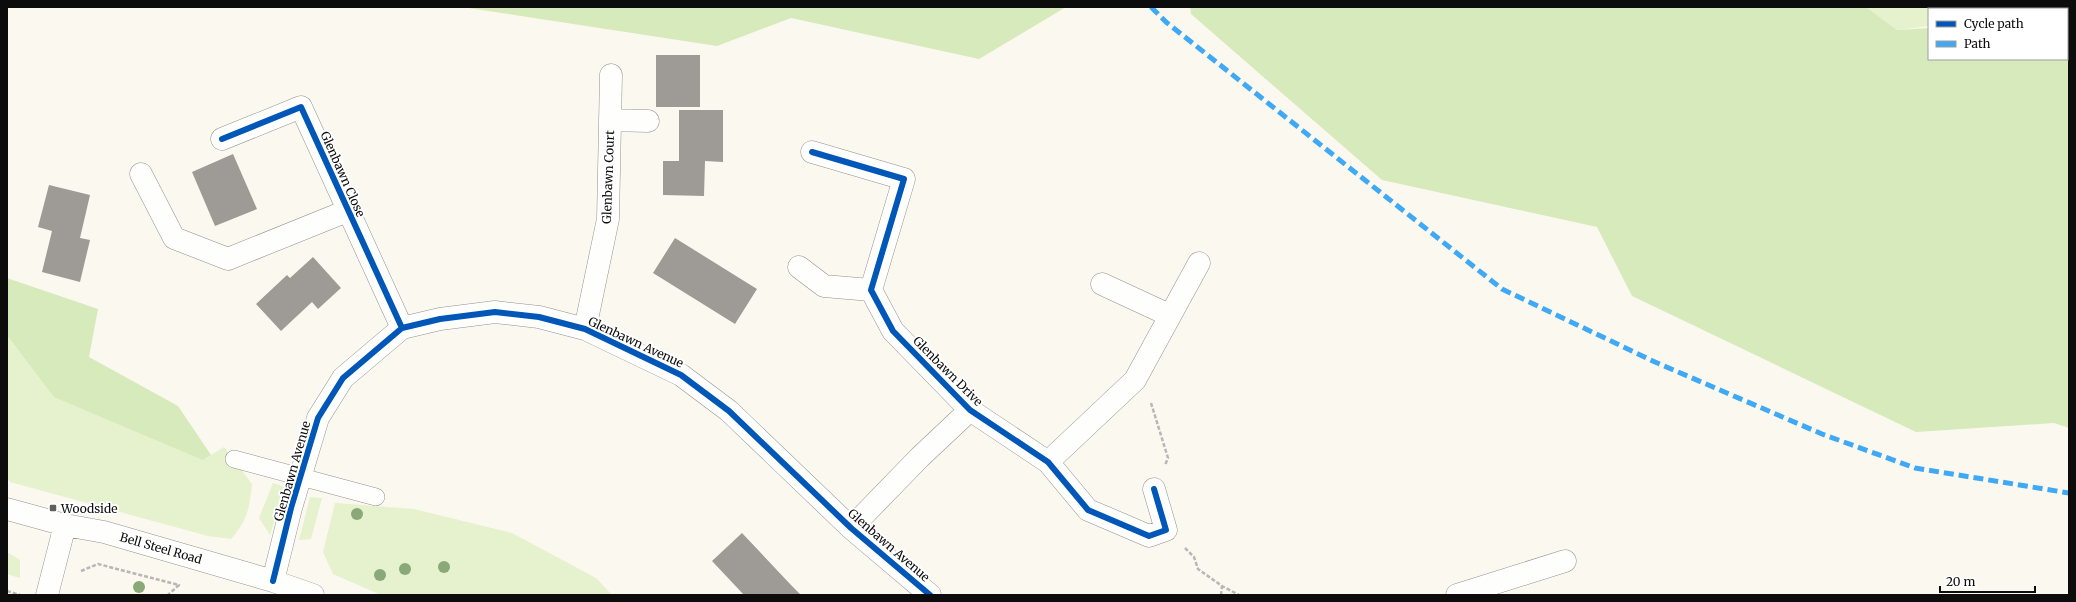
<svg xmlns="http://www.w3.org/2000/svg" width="2076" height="602" viewBox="0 0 2076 602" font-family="Merriweather,serif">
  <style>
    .green { fill: #e6f1ce }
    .forest { fill: #d7eabb }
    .building { fill: #9e9a96 }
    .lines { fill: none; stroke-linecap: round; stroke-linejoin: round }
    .lane-casing { stroke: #94928f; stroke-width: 18 }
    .street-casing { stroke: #94928f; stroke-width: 23 }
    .path { stroke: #b7b7b5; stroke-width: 2.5; stroke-dasharray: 4 2; stroke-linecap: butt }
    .lane { stroke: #fefefd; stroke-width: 17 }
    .street { stroke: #fefefd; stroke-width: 22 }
    .quiet { stroke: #3fa9f5; stroke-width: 5; stroke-dasharray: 10 5; stroke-linecap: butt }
    .cycleway-casing { stroke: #fff; stroke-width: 8 }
    .cycleway { stroke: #0057b8; stroke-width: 6 }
    .tree { fill: #8aa979 }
    .poi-dot { fill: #605f5c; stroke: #fff; stroke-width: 1.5 }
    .labels { text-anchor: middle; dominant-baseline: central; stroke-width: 4; stroke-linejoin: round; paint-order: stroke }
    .street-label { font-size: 12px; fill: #0c0c0c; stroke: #fff }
    .poi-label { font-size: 12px; fill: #0c0c0c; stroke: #fff; text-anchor: start }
  </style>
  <rect width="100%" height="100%" fill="#fbf8f0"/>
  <path class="green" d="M1866,7H2000L2002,9H1929V26L1897,30Z
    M7,332L203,460L224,447L252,484C249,510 248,519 231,539L208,536L10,482L7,478Z
    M273,483L285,487L270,535L259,518Z
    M310,497L322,498L311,539L299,540Z
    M335,503L414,509L512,533L596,578L612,595H381L333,574L323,552Z
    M7,552L20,560V578L7,574Z"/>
  <path class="forest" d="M462,7H1066L979,59L791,18L717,46Z
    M1190,7H1866L1897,30L1929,28V59H2067V18L2069,17V428L2054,423L1916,432L1632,296L1597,227L1382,180L1191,14Z
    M7,278L98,309L89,357L178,406L211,455L203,460L54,397L7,335Z"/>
  <path class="building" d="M656,55H700V107H656Z
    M679,110H723V162L705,161L704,196L663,195V161H679Z
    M233,154L257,209L215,226L192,172Z
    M49,185L90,195L80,238L90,240L80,282L42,272L52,231L38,227Z
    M675,238L757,289L735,324L653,273Z
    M313,257L341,288L318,309L312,302L281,331L256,304L287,275L290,278Z
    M742,533L791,585L801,595H744L712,561Z"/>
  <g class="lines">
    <g class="lane-casing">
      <path id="lane" d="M234,459L376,497"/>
    </g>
    <g class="street-casing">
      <path id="street" d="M610,120L648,121
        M222,139L301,107L402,328
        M812,152L904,179L871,290L893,331L970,410L1048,462L1088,510L1149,536L1166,530L1154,489
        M141,174L174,238L228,259L347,211
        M799,267L824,286L871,290
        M1102,284L1169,315
        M585,329L608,219L611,75
        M1048,462L1135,380L1199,263
        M7,509L65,525L104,532L273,581L313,595
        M851,528L920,457L970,410
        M273,581L291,508L318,418L343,378L402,328L440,319L495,312L539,317L585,329L681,375L729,411L851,528L930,595
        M47,595L65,525
        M1457,595L1565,561"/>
    </g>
    <path class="path" d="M1151,403L1168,458L1165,465
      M1185,548L1194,557L1198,569L1222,586L1239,595
      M81,571L98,564L179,585L168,595
      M7,591L20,595
      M1221,595L1222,586"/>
    <use href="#lane" class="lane"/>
    <use href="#street" class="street"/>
    <path class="quiet" d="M1151,7L1166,22L1502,289L1655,362L1822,434L1915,468L2069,493"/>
    <g class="cycleway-casing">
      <path id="cycleway" d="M222,139L301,107L402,328
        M812,152L904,179L871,290L893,331L970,410L1048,462L1088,510L1149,536L1166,530L1154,489
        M273,581L291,508L318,418L343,378L402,328L440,319L495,312L539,317L585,329L681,375L729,411L851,528L930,595"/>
    </g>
    <use href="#cycleway" class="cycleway"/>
  </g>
  <g class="tree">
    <circle cx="357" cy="514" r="6"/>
    <circle cx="444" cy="567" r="6"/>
    <circle cx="405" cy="569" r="6"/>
    <circle cx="380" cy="575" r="6"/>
    <circle cx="139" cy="587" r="6"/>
  </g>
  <rect class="poi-dot" x="49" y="504" width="8" height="8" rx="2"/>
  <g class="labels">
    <g class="street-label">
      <text transform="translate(343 174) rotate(66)">Glenbawn Close</text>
      <text transform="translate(608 177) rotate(-88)">Glenbawn Court</text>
      <text transform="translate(636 342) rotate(25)">Glenbawn Avenue</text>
      <text transform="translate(948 371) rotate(45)">Glenbawn Drive</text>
      <text transform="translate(292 471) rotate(-74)">Glenbawn Avenue</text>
      <text transform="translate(889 545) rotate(41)">Glenbawn Avenue</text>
      <text transform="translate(161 548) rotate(16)">Bell Steel Road</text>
    </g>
    <g class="poi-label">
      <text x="61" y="508">Woodside</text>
    </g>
  </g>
  <rect width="2076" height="602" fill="none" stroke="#0c0c0c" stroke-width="16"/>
  <rect x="1928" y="8" width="140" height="52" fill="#ffffff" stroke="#9e9e9e"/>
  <rect x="1936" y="21" width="20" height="6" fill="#0057b8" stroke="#9e9e9e"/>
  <text x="1964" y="28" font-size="12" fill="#0c0c0c">Cycle path</text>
  <rect x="1936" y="41" width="20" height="6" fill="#3fa9f5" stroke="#9e9e9e"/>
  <text x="1964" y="48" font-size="12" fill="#0c0c0c">Path</text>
  <path d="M1940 586v6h95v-6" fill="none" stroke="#0c0c0c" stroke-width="2"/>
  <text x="1946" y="586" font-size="12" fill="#0c0c0c" stroke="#ffffff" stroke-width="3" paint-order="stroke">20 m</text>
</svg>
